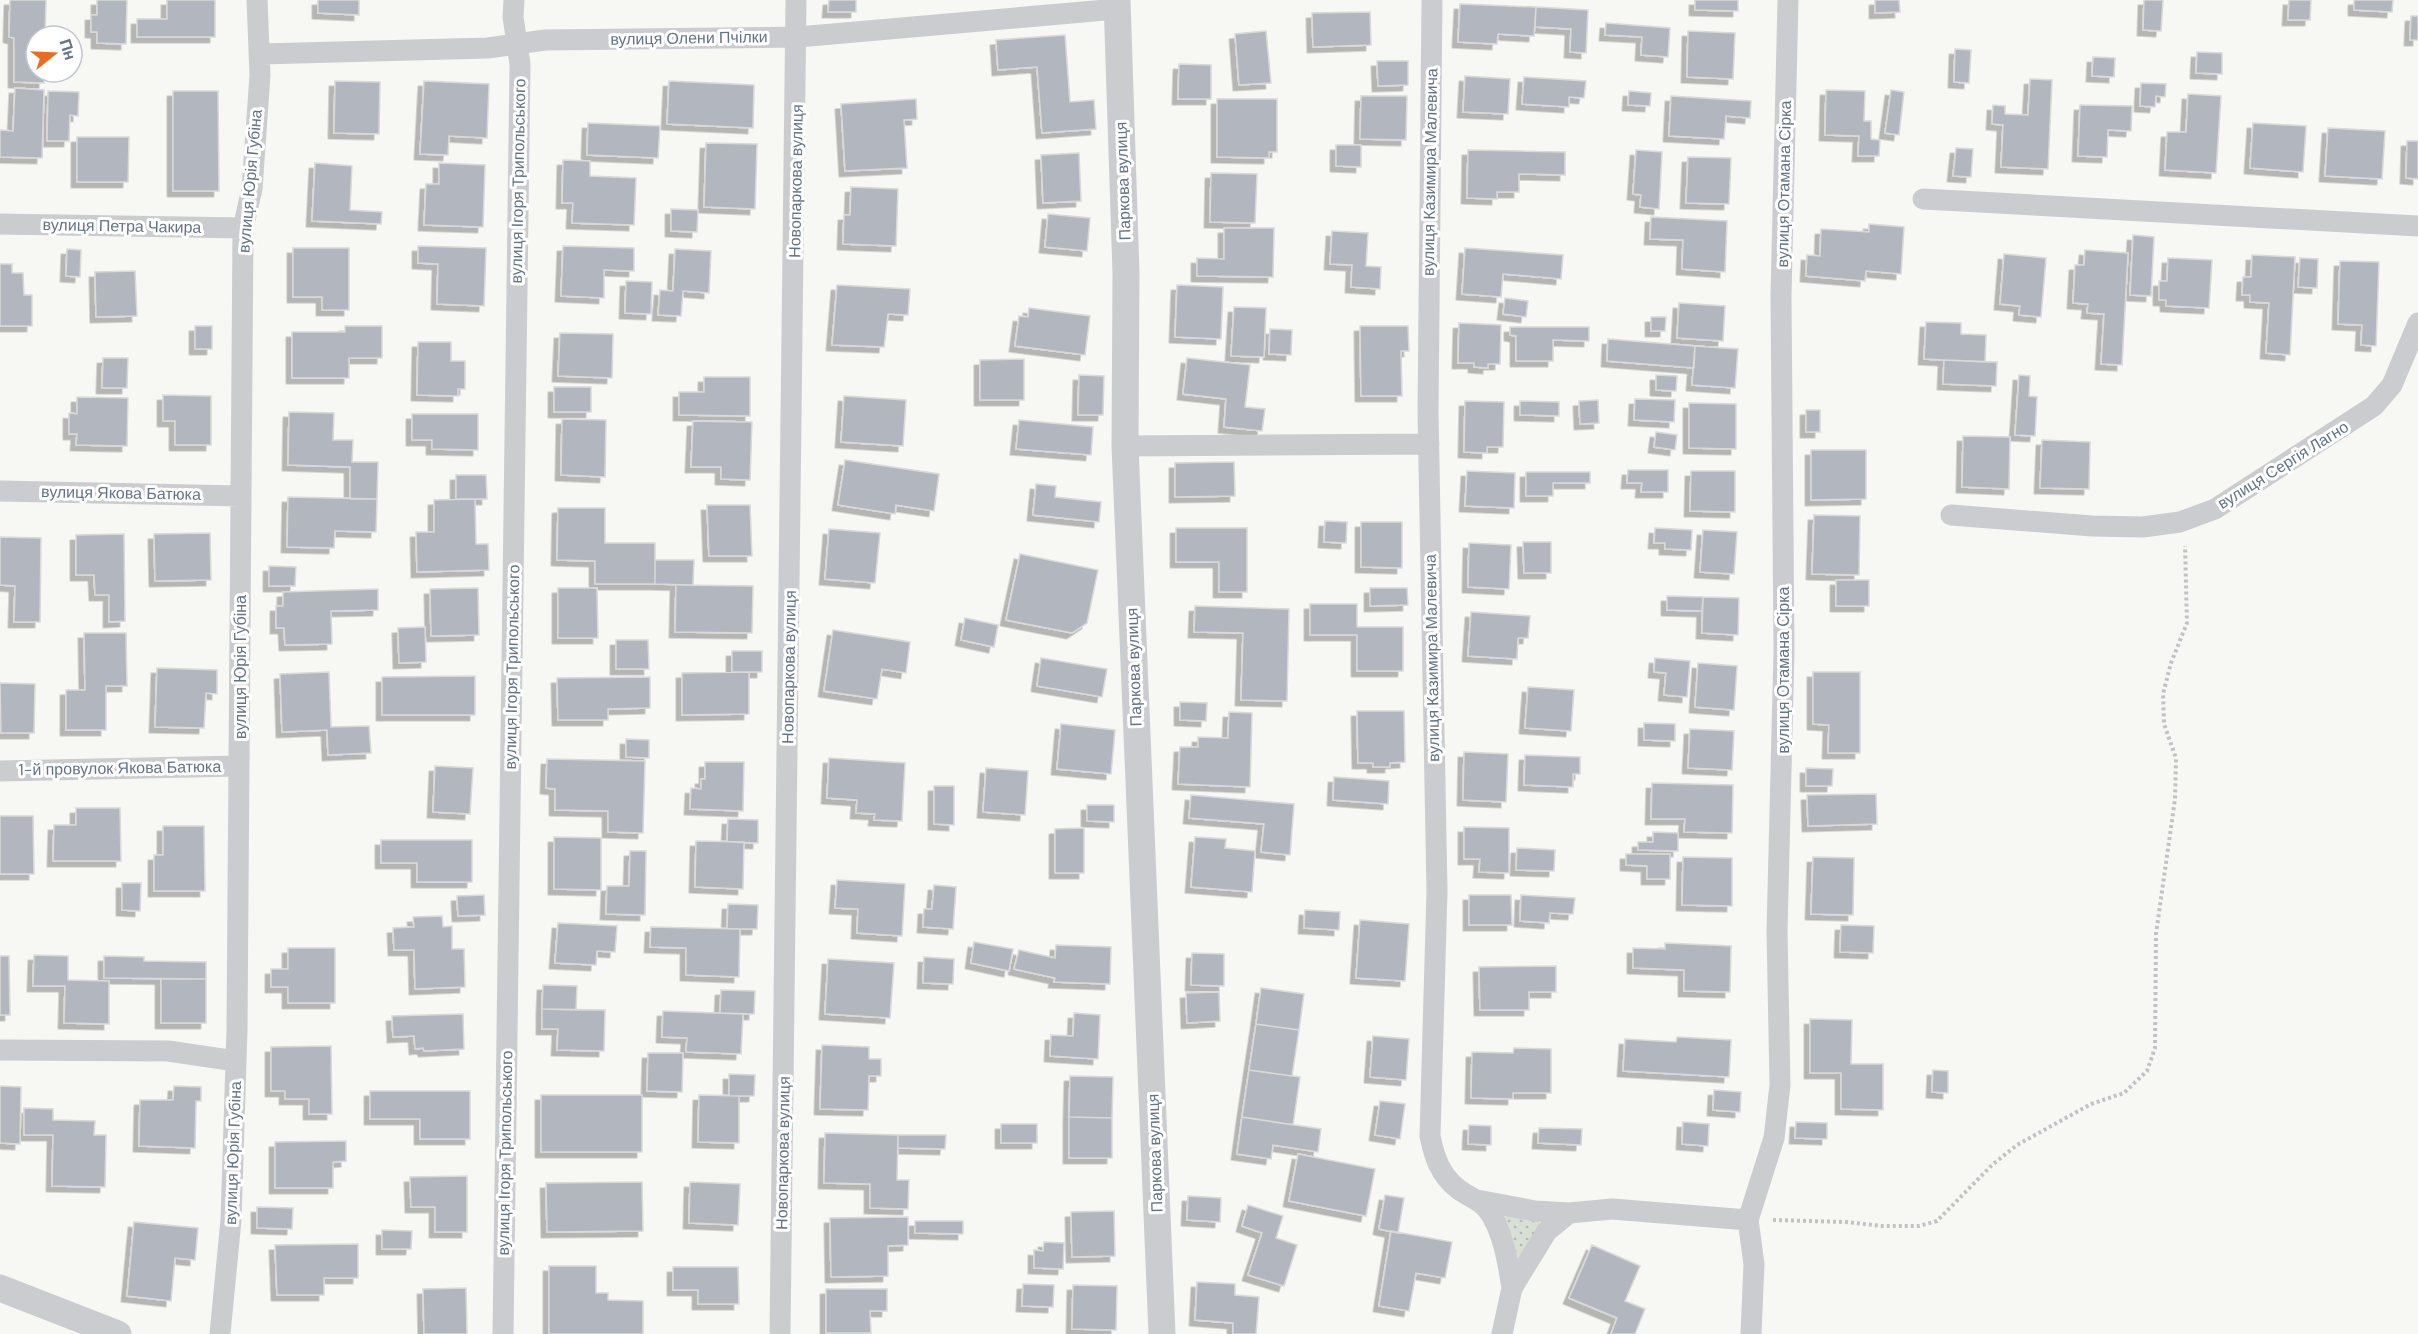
<svg xmlns="http://www.w3.org/2000/svg" width="2418" height="1334" viewBox="0 0 2418 1334" font-family="'DM Sans',sans-serif">
  <style>
    .grass { fill: url(#grass-dots) }
    .building { fill: #b2b7bf; stroke: #d9d9d7; stroke-width: 1.5; filter: url(#shadow) }
    .lines { fill: none; stroke-linecap: round; stroke-linejoin: round }
    .path { stroke: #c1c2c5; stroke-width: 4; stroke-dasharray: 3 3; stroke-linecap: butt }
    .minor { stroke: #caccd0; stroke-width: 21 }
    .tertiary { stroke: #caccd0; stroke-width: 27 }
    .labels { text-anchor: middle; dominant-baseline: central; stroke-width: 6; stroke-linejoin: round; paint-order: stroke }
    .street-label { font-size: 16px; fill: #657387; stroke: #fff }
  </style>
  <defs>
    <pattern id="grass-dots" width="8" height="8" patternUnits="userSpaceOnUse" patternTransform="scale(1.5)"><rect width="8" height="8" fill="#d8e0d5"/><path d="M2 2h.1M6 6h.1" fill="none" stroke="#b3bab2" stroke-width="1.8" stroke-linecap="round"/></pattern>
    <filter id="shadow"><feDropShadow dx="-5.5" dy="5.5" stdDeviation="0" flood-color="#0004"/></filter>
  </defs>
  <rect width="100%" height="100%" fill="#f7f8f4"/>
  <path class="grass" d="M1502,1212L1539,1219L1540,1224L1517,1262Z"/>
  <path class="building" d="M10,0H46L45,36H36V72H44V83L14,82V38L9,37Z
    M97,0H127L126,44L97,43V32H91V15H97Z
    M167,0H215V37H137V19H167Z
    M318,0H359V15L318,13Z
    M829,0H856V12H828Z
    M1695,0H1738V11L1695,10Z
    M1875,0H1899L1900,12L1875,13Z
    M2144,0H2163L2161,31L2143,30Z
    M2289,0H2311L2310,20H2288Z
    M2354,0H2393L2392,12L2354,10Z
    M1460,4L1536,7L1534,36L1498,34L1497,44L1458,42Z
    M1536,7L1588,10L1586,53L1570,52L1571,29L1535,27Z
    M1370,12L1371,45L1313,47L1312,13Z
    M2411,16H2418V40H2410Z
    M1606,23L1670,28L1668,57L1641,55L1642,37L1605,35Z
    M1266,31L1271,83L1239,85L1235,34Z
    M1688,31L1735,33L1733,79L1687,77Z
    M1065,35L1070,102L1094,100L1096,129L1042,133L1037,67L998,70L996,40Z
    M1955,49L1971,50L1969,83L1954,82Z
    M2197,52L2222,53V74L2196,73Z
    M2093,57L2115,58L2114,77L2092,76Z
    M1377,61H1408V85L1378,86Z
    M1179,64L1211,65V99H1178Z
    M1465,76L1510,79L1508,114L1463,112Z
    M1524,77L1586,81L1584,98L1569,97V107L1522,104Z
    M2030,79L2052,80L2048,169L2001,167L2003,125L1992,124L1993,105L2005,106V114L2028,115Z
    M335,81L380,82L379,134L334,133Z
    M424,81L489,84L487,138L449,136L448,155L420,154Z
    M669,81L754,85L753,128L667,124Z
    M2141,83L2166,84L2165,97L2156,96L2155,107L2140,106Z
    M15,88L44,90L42,158L0,157V130L13,131Z
    M1826,90L1865,91L1864,121H1871V139L1880,140L1879,156H1858L1859,136L1825,135Z
    M1891,90L1904,92L1899,135L1885,133Z
    M48,91L79,92L78,116L70,115L69,141H47Z
    M173,91H218L219,191H173Z
    M1629,91L1651,93L1650,106L1628,105Z
    M2188,94L2221,96L2216,173L2165,170L2167,132H2186Z
    M1361,96H1407L1406,140L1360,139Z
    M1671,96L1751,101L1750,118L1726,116L1724,139L1669,136Z
    M916,99L917,119L904,120L907,168L845,171L841,104Z
    M1217,99H1277V152H1269V158L1217,157Z
    M2080,105L2132,106L2131,131L2108,130L2107,157L2078,156Z
    M588,123L660,126L658,158L587,155Z
    M2253,123L2306,126L2303,172L2250,168Z
    M2328,128L2385,131L2382,179L2325,176Z
    M77,137H129L128,182H77Z
    M2407,141H2418V179L2406,178Z
    M706,143L757,144L755,209L704,207Z
    M1336,145H1361V167L1336,166Z
    M1956,148L1973,149L1971,177L1953,176Z
    M1468,150L1565,152V175L1519,174V192H1497V199L1467,198Z
    M1636,150L1662,152L1659,209L1640,207L1641,195L1633,194Z
    M1079,153L1081,201L1043,203L1041,155Z
    M1688,157L1731,158L1729,204L1686,203Z
    M563,160L590,161V176L636,178L634,225L572,223L573,203H562Z
    M315,163L352,166L350,210L382,212L381,224L312,221Z
    M439,163L485,165L483,227L424,225L426,184H439Z
    M1211,173L1257,174L1255,223L1210,222Z
    M851,187L898,189L896,246L843,244L844,215H850Z
    M671,209L698,210L697,232L671,231Z
    M1048,214L1090,218L1087,251L1045,247Z
    M1651,217L1727,221L1725,272L1682,269L1683,240L1650,239Z
    M1869,224L1904,227L1901,274L1866,271L1865,281L1806,276L1807,255L1820,256L1821,229L1869,232Z
    M1224,228H1274L1273,277L1197,276V258L1224,259Z
    M1332,231L1368,233L1366,266L1381,267L1380,289L1351,287L1352,265L1330,264Z
    M2133,235L2154,237L2151,296L2130,295Z
    M418,246L486,248L484,306L437,304L438,264L418,263Z
    M563,246L634,248V271L604,270V298L561,296Z
    M293,248H349V310H322V297H293Z
    M1465,248L1563,255L1561,279L1503,274L1501,297L1462,294Z
    M67,249L81,250L80,277L66,276Z
    M675,249L711,251L709,293L683,291L681,316L658,315L660,290L673,291Z
    M2085,250L2128,253L2122,365L2101,364L2104,314L2087,313L2088,304L2073,303L2075,265H2084Z
    M2004,254L2046,258L2041,317L2019,315L2020,306L2000,304Z
    M2252,255L2295,257L2290,355L2266,353L2269,303L2250,302V295H2242L2243,277H2251Z
    M2168,258L2212,260L2209,308L2166,306V300H2159V281H2167Z
    M2300,258L2318,259L2317,288L2298,287Z
    M2340,261L2379,262L2376,346L2361,345L2362,325L2338,324Z
    M0,264H12V273H23L24,295H32V326H0Z
    M135,271L137,316L96,317L95,272Z
    M626,281L652,282L651,314L625,313Z
    M837,285L910,289L908,315L888,314L884,347L832,345Z
    M1177,285L1223,287L1221,339L1175,337Z
    M1505,298L1528,301L1526,317L1503,314Z
    M1679,303L1725,306L1723,341L1677,338Z
    M1234,307L1266,308L1264,357L1231,356Z
    M1029,308L1090,316L1085,355L1015,346L1019,316L1028,317Z
    M1651,317H1666L1665,331H1651Z
    M1926,322L1961,323V334L1986,335L1985,362L1924,359Z
    M1459,323L1501,325L1500,364H1488V368L1474,367V363H1458Z
    M195,326H212V349H195Z
    M345,326H382V358H349V378H292V332H345Z
    M1360,326H1408L1409,351H1401L1402,396H1361Z
    M1510,327H1589V341L1553,340V361H1516V336L1510,335Z
    M1270,329L1292,330L1291,355L1269,354Z
    M560,333L613,334L612,378L558,376Z
    M1608,339L1695,346L1694,368L1607,361Z
    M418,342H451V361H465V389H458V396L417,395Z
    M1695,346L1738,349L1735,388L1692,385Z
    M103,358H128L127,388H102Z
    M1187,358L1250,365L1245,407L1265,409L1262,431L1224,427L1226,399L1183,394Z
    M1024,359V400H980V360Z
    M1944,360L1997,362L1996,386L1943,384Z
    M1079,375L1104,376L1103,415H1078Z
    M1656,375L1677,376L1676,391L1656,390Z
    M2019,375L2030,376L2029,396L2037,397L2035,436L2015,435Z
    M704,377H750V416L679,415V392H704Z
    M554,387H591V412H554Z
    M163,395L211,396V445H175V421H163Z
    M844,396L906,400L903,446L841,442Z
    M77,397L128,398L127,446L76,445L77,434H69V413L77,414Z
    M1635,399L1675,400L1674,422L1634,420Z
    M1598,400L1599,423L1580,424L1579,401Z
    M1465,401L1504,402L1503,447H1487V453L1464,452Z
    M1520,401L1559,402V416L1520,415Z
    M1689,403L1736,404V449L1689,448Z
    M1806,410H1820V432H1806Z
    M289,412L334,413L333,440H353L352,462H378L377,499H350V467L288,465Z
    M412,414H478V450L432,449V440H412Z
    M562,419L606,420L605,477L561,475Z
    M1019,420L1093,427L1091,455L1016,449Z
    M693,421L752,422L750,480L721,479V467H691Z
    M1656,432L1677,435L1675,450L1654,447Z
    M1963,436L2010,437L2009,489L1962,487Z
    M2042,440L2090,442L2089,489L2040,488Z
    M1811,450H1866V499L1811,500Z
    M845,460L939,474L934,511L896,505L895,514L838,505Z
    M1234,462L1235,496L1175,497V463Z
    M1628,470H1668V492H1641L1642,483H1627Z
    M1467,471L1515,473L1514,508L1465,506Z
    M1691,471H1735V512L1690,511Z
    M1526,472H1590V483H1553V496H1526Z
    M456,475H486L487,499H456Z
    M1036,484L1056,486L1055,497L1101,502L1099,522L1033,515Z
    M288,497L377,499L376,532L335,531L334,548L287,547Z
    M475,499L476,544H488L489,570L417,572L416,532H434V500Z
    M707,505H750L752,556H709Z
    M558,508H605V543H655V584H595V561L557,560Z
    M1814,515L1860,516L1859,575L1812,574Z
    M1325,521L1347,522L1346,543L1324,542Z
    M1361,522H1402V568L1361,567Z
    M1176,528H1247V592H1219V562H1176Z
    M1655,528L1692,530L1691,550L1665,549V543H1654Z
    M829,529L880,533L875,583L825,579Z
    M1703,530L1737,532L1734,574L1700,572Z
    M210,533L211,580L155,581L154,534Z
    M124,534L125,621L109,622V595H95L94,575H76V535Z
    M0,537L41,538L40,622H14L15,586L0,585Z
    M1523,542H1551V573H1524Z
    M1469,543L1511,545L1509,589L1468,587Z
    M1020,554L1098,570L1087,623L1072,633L1006,620Z
    M655,560H694L693,585L655,584Z
    M269,566L296,567L295,586H269Z
    M1836,580H1869V606H1836Z
    M676,585L753,586L752,633L675,632Z
    M478,588L479,635L431,636L430,589Z
    M558,588H597L598,638H558Z
    M1370,588H1407L1408,605L1370,606Z
    M378,589V610L331,611L332,644L285,645L284,628H276V606H283V592Z
    M1667,596L1703,597L1702,611L1667,610Z
    M1703,597L1739,598L1738,635L1702,633Z
    M1310,604H1357V627H1403V671H1357V635H1310Z
    M1195,606L1289,609L1287,701L1241,700L1243,633L1194,632Z
    M1471,612L1530,616L1528,638H1518L1517,659L1468,656Z
    M965,618L998,625L994,647L961,640Z
    M425,627L426,662L399,663L398,628Z
    M833,630L910,642L906,673L882,669L877,699L824,691Z
    M84,633H126L127,686H106V730H66V690H85Z
    M616,640H648L649,669H616Z
    M732,651H762V672H732Z
    M1041,658L1107,669L1102,697L1037,686Z
    M1655,658L1690,661L1687,697L1664,695L1666,673L1654,672Z
    M1698,663L1737,666L1734,710L1695,707Z
    M157,668L217,670V694L206,693L204,728L155,727Z
    M329,672L331,727L369,726L371,753L328,755L327,730L282,732L280,674Z
    M749,672V714L682,715V673Z
    M1813,672H1860V753H1828L1829,725L1813,724Z
    M475,676V715H382V677Z
    M650,677V708L608,709V720H558L557,678Z
    M0,683L35,684L34,733H1Z
    M1528,687L1574,690L1571,731L1525,728Z
    M1180,702L1207,703L1206,721L1180,720Z
    M1357,711H1404L1405,762L1390,763V767H1373V763H1358Z
    M1229,712L1252,713L1250,787L1178,784L1180,747H1198V737L1228,738Z
    M1644,723L1675,724V741L1644,740Z
    M1061,724L1115,730L1111,774L1057,769Z
    M1690,729L1734,731L1732,770L1688,768Z
    M626,739L649,740V758L626,757Z
    M1464,752L1508,754L1506,802L1463,800Z
    M1525,755L1580,757V774H1573V787L1524,785Z
    M829,758L905,763L902,821L874,820L875,814L856,813L857,800L827,798Z
    M547,759L645,761L643,833L608,832V811L555,810V789L546,788Z
    M705,762H744L743,811L690,809L691,788L701,789V779H705Z
    M435,766L473,768L470,814L433,812Z
    M986,768L1028,771L1025,815L983,812Z
    M1806,768L1833,769L1832,786H1806Z
    M1334,777L1389,781L1388,804L1333,800Z
    M1652,783L1733,785L1732,833L1684,832L1685,819H1651Z
    M934,786H954V825L934,824Z
    M1876,794L1877,824L1808,826L1807,795Z
    M1191,795L1294,804L1290,855L1261,852L1264,824L1189,818Z
    M1087,805H1114V822L1087,821Z
    M76,808H120L121,861H53L54,825H76Z
    M0,816H33L34,874H0Z
    M728,819L758,820V843L727,842Z
    M163,826H204L205,891H154V855H163Z
    M1464,827L1509,828V873L1479,872L1480,859H1464Z
    M1084,828V873H1055V829Z
    M1653,832L1678,833V851L1638,850V842H1653Z
    M554,837L601,838V890L554,889Z
    M1195,837L1226,839L1225,848L1255,851L1252,892L1191,887Z
    M381,840H472V882H417V863H381Z
    M696,841L744,842L743,889L695,887Z
    M1517,848L1555,850L1554,871L1516,870Z
    M630,851H646L645,915L606,914L607,886H629Z
    M1626,854H1670V879H1647V866L1626,865Z
    M1683,857L1732,858V906L1682,905Z
    M1813,857L1854,858L1853,915L1811,914Z
    M837,880L905,884L902,936L857,933L858,909L835,908Z
    M122,883H141L140,911L122,910Z
    M934,885L956,887L953,929L923,927L924,909H932Z
    M484,895L485,915L458,916L457,896Z
    M1469,895H1511L1512,925H1469Z
    M1521,895L1575,898L1573,914L1550,913L1549,923L1520,921Z
    M728,904L758,905L757,929H727Z
    M1305,910L1340,912L1339,930L1304,928Z
    M442,916L443,927L452,926V949H464L465,987L415,989L414,950H394L393,928L414,927L413,917Z
    M1360,920L1409,924L1405,981L1356,978Z
    M558,923L617,926L615,952L597,951L596,965L555,963Z
    M1841,925L1874,926L1873,953L1840,952Z
    M651,927L740,929L739,977L686,975V948L650,947Z
    M974,942L1013,949L1009,971L971,963Z
    M1665,943L1731,946L1730,992L1684,991V970L1633,968V948L1665,949Z
    M1056,945L1111,947L1110,984L1054,982L1055,978L1014,969L1019,950L1055,958Z
    M288,948H335V1003H288V987H271V969H288Z
    M1192,953L1224,954V986L1191,985Z
    M34,955L68,956V980L109,981V1024L64,1023L65,986H33Z
    M0,956H9L10,1015H0Z
    M104,956L144,957V961L206,962V979L104,978Z
    M924,957L954,959L953,984L923,983Z
    M828,959L894,963L890,1018L825,1014Z
    M1556,966V992H1529V1010H1480L1479,967Z
    M161,979H206V1023H161Z
    M543,985L577,986L576,1010L542,1009Z
    M1261,988L1304,994L1299,1030L1256,1024Z
    M721,990L755,991L754,1014L720,1013Z
    M1219,992L1220,1021L1187,1023L1186,993Z
    M542,1009L605,1010L604,1051L557,1050L558,1029H542Z
    M663,1011L743,1014L741,1054L686,1052L687,1038L662,1037Z
    M1074,1013L1100,1015L1098,1059L1050,1056L1051,1035L1073,1036Z
    M463,1014L464,1049L424,1051L423,1048L415,1049L414,1036L393,1037L392,1016Z
    M1810,1019L1852,1020L1851,1064H1883V1110L1841,1109V1073H1810Z
    M1256,1024L1299,1030L1292,1076L1249,1070Z
    M1373,1036L1409,1039L1406,1080L1370,1077Z
    M1677,1037L1731,1040L1729,1077L1623,1071L1625,1039L1676,1042Z
    M822,1045L869,1047V1059H881V1076H869L868,1110L820,1109Z
    M331,1046L332,1114H309V1099H285V1091H271V1047Z
    M1514,1048L1551,1049V1093H1513V1099L1471,1098L1472,1052L1513,1053Z
    M648,1053H683L682,1092L647,1091Z
    M1249,1070L1300,1077L1293,1125L1242,1117Z
    M1933,1070L1948,1071V1093L1932,1092Z
    M729,1074L755,1075L754,1096H729Z
    M1070,1076L1113,1077L1112,1118L1069,1117Z
    M0,1086L21,1087L20,1144L0,1143Z
    M174,1086L201,1087V1101H196L195,1148L139,1146L140,1100H173Z
    M1714,1090L1741,1092L1740,1112L1713,1110Z
    M370,1091H470V1139H420V1119H370Z
    M541,1095H642V1152H541Z
    M699,1095L739,1096V1143L698,1142Z
    M1380,1101L1405,1104L1400,1139L1375,1135Z
    M24,1108L53,1109V1120L95,1121L94,1135H106L105,1187L52,1186L53,1135H24Z
    M1069,1117L1112,1118V1158H1069Z
    M1242,1117L1321,1129L1318,1152L1273,1145L1271,1159L1237,1154Z
    M1683,1122L1709,1124L1708,1146L1682,1144Z
    M1796,1122L1827,1123V1139L1795,1138Z
    M1001,1124H1037V1143H1001Z
    M1469,1125L1491,1126V1145L1468,1144Z
    M1539,1128L1582,1129L1581,1145L1538,1143Z
    M825,1133L898,1135L897,1180H909L908,1209L870,1208V1184L824,1183Z
    M898,1135H946L945,1149L898,1148Z
    M346,1141V1161L333,1162V1188H275V1142Z
    M1298,1154L1375,1169L1366,1216L1289,1201Z
    M467,1176V1232H435V1207H411L410,1177Z
    M642,1182L643,1231L547,1232L546,1183Z
    M690,1182L740,1184L738,1225L689,1223Z
    M1385,1195L1404,1198L1398,1233L1379,1229Z
    M1188,1196L1221,1198L1220,1222L1187,1220Z
    M1248,1205L1283,1216L1276,1238L1297,1245L1284,1286L1248,1275L1262,1233L1242,1226Z
    M257,1207L293,1208L292,1229L257,1228Z
    M1114,1211L1115,1256L1072,1257L1071,1212Z
    M908,1217V1245L888,1246V1276L831,1277L830,1218Z
    M915,1221H963V1234L915,1233Z
    M134,1222L198,1228L195,1260L175,1258L171,1301L127,1296Z
    M382,1230L412,1231L411,1249H382Z
    M1391,1231L1452,1242L1445,1278L1416,1273L1409,1311L1379,1306Z
    M1044,1242L1064,1243L1063,1269L1034,1268V1250L1043,1251Z
    M358,1244V1278H324V1295H277L275,1245Z
    M1592,1245L1640,1266L1625,1301L1645,1309L1635,1334H1611L1617,1318L1569,1298Z
    M549,1266H596V1293H608V1300L643,1301V1334H549Z
    M673,1267H738L739,1304H698V1290H673Z
    M1197,1282L1235,1284V1295L1259,1297L1256,1334H1233V1323L1195,1320Z
    M1023,1284L1054,1285L1053,1307L1022,1306Z
    M1073,1285L1117,1286L1116,1330L1072,1329Z
    M466,1288L467,1334H424L423,1289Z
    M826,1289H887V1311H870L871,1333H826Z"/>
  <g class="lines">
    <path class="path" d="M1773,1220L1846,1222L1882,1226H1919L1937,1221L1992,1165L2017,1145L2091,1104L2124,1093L2147,1071L2155,1048L2156,934L2175,799L2176,758L2164,724L2163,694L2171,663L2187,623L2185,546"/>
    <path class="minor" d="M1432,0L1428,411L1437,891L1430,1136C1434,1156 1440,1175 1457,1188C1466,1196 1479,1199 1487,1209C1503,1229 1508,1263 1512,1288
      M261,54L488,48L545,40L798,37L1117,9
      M1923,199L2418,226
      M0,224L243,228
      M1125,446L1429,444
      M0,491L241,496
      M1951,515L2092,526L2143,527L2180,522L2215,509L2374,406L2392,385L2418,323
      M0,771L239,766
      M0,1050L168,1051L236,1061
      M1477,1200L1535,1211L1569,1213L1612,1209L1748,1220
      M220,1334L231,1220L237,1030L243,228L252,189L260,75L257,0
      M503,1334L520,64L513,17L514,0
      M780,1334L796,0
      M1502,1334L1512,1288L1547,1231L1569,1213
      M1751,1334L1754,1264L1748,1220L1774,1138L1780,1085L1777,931L1784,651L1781,296L1788,0"/>
    <path class="tertiary" d="M1117,0L1126,273L1125,446L1162,1334
      M0,1288L118,1334"/>
  </g>
  <g class="labels">
    <g class="street-label">
      <text transform="translate(689 38) rotate(-1)">вулиця Олени Пчілки</text>
      <text transform="translate(1430 172) rotate(-89)">вулиця Казимира Малевича</text>
      <text transform="translate(250 181) rotate(-85)">вулиця Юрія Губіна</text>
      <text transform="translate(518 181) rotate(-89)">вулиця Ігоря Трипольського</text>
      <text transform="translate(796 181) rotate(-89)">Новопаркова вулиця</text>
      <text transform="translate(1123 181) rotate(-92)">Паркова вулиця</text>
      <text transform="translate(1784 184) rotate(-89)">вулиця Отамана Сірка</text>
      <text transform="translate(122 226) rotate(1)">вулиця Петра Чакира</text>
      <text transform="translate(2283 465) rotate(-32)">вулиця Сергія Лагно</text>
      <text transform="translate(121 493) rotate(1)">вулиця Якова Батюка</text>
      <text transform="translate(1432 658) rotate(-91)">вулиця Казимира Малевича</text>
      <text transform="translate(240 667) rotate(-90)">вулиця Юрія Губіна</text>
      <text transform="translate(512 667) rotate(-89)">вулиця Ігоря Трипольського</text>
      <text transform="translate(789 667) rotate(-89)">Новопаркова вулиця</text>
      <text transform="translate(1134 667) rotate(-92)">Паркова вулиця</text>
      <text transform="translate(1783 670) rotate(-90)">вулиця Отамана Сірка</text>
      <text transform="translate(120 768) rotate(-1)">1-й провулок Якова Батюка</text>
      <text transform="translate(233 1153) rotate(-88)">вулиця Юрія Губіна</text>
      <text transform="translate(505 1153) rotate(-89)">вулиця Ігоря Трипольського</text>
      <text transform="translate(783 1153) rotate(-89)">Новопаркова вулиця</text>
      <text transform="translate(1155 1153) rotate(-92)">Паркова вулиця</text>
    </g>
  </g>
  <g transform="translate(54 54) rotate(72)"><circle r="28" fill="#ffffff" stroke="#c1c7cf" stroke-width="1.5"/>
  <path d="M0-4.5L10 22L0 15L-10 22Z" fill="#ea6c22"/>
  <text y="-9" font-size="16" font-weight="bold" text-anchor="middle" fill="#657387">Пн</text>
  </g>
</svg>
